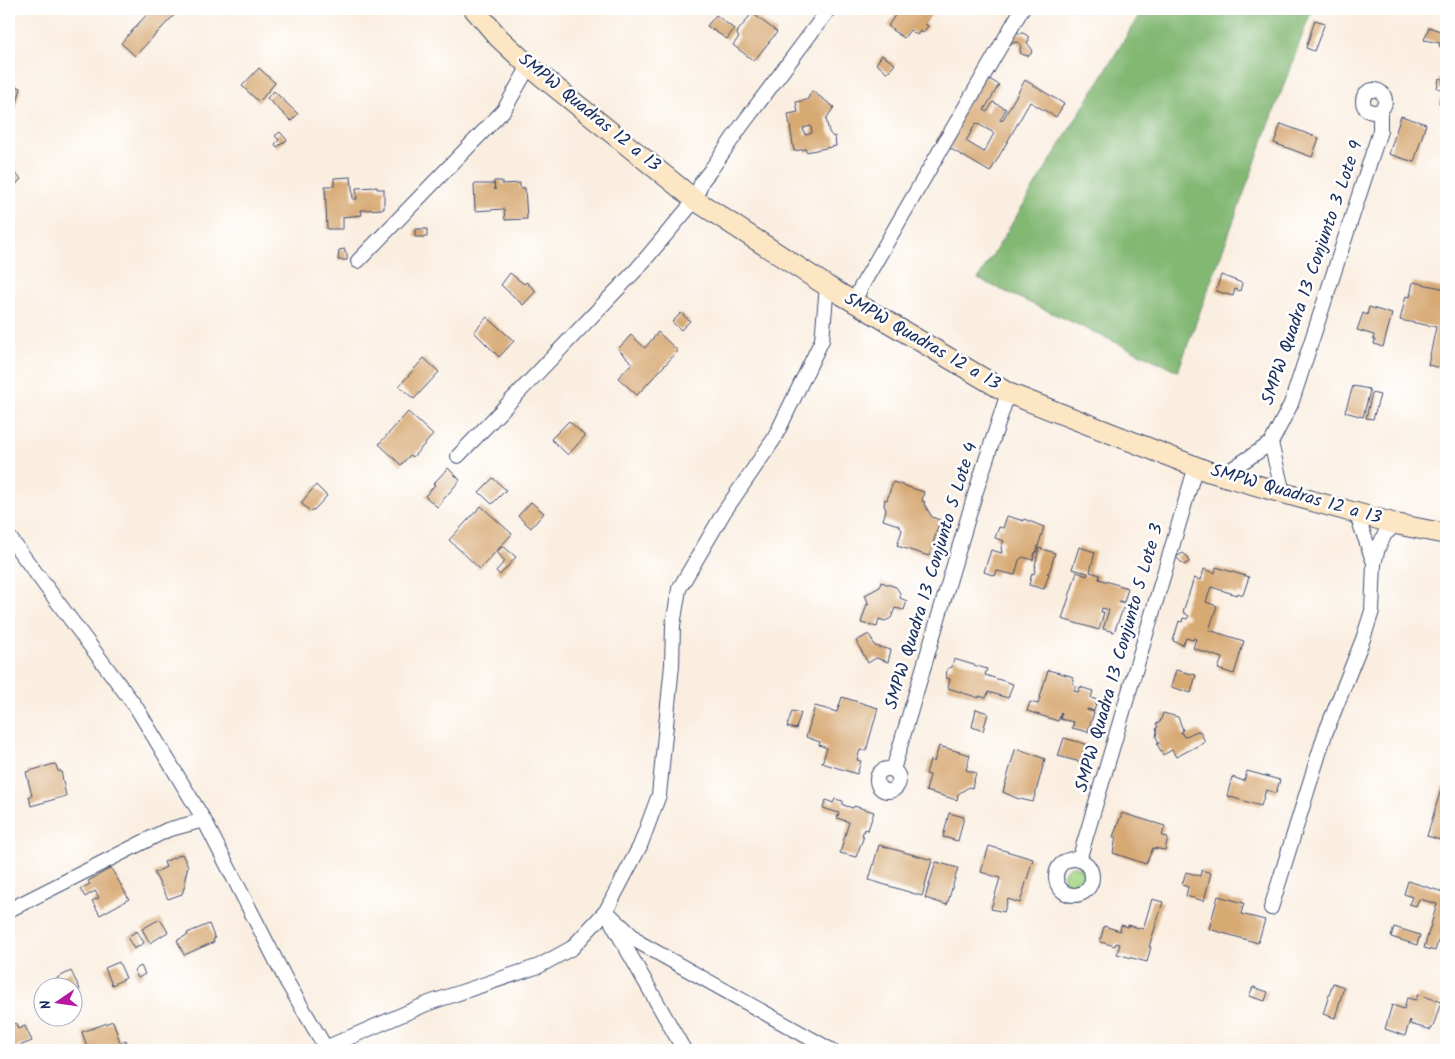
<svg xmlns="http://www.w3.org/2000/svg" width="1455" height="1059" viewBox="0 0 1455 1059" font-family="Kalam,sans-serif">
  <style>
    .green { fill: #a4d786; stroke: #608372 }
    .forest { fill: #83b873; stroke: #4f7468 }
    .building { fill: #d7a973; fill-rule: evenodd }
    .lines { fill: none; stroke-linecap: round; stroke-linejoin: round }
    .street-casing { stroke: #3c4c72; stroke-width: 16 }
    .secondary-casing { stroke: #3c4c72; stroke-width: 22 }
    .street { stroke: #fff; stroke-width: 14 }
    .secondary { stroke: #fce6c4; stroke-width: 20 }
    .labels { text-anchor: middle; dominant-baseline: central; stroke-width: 5; stroke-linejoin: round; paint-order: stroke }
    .street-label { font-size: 18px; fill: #1b2f5e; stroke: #fff }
  </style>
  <rect width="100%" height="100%" fill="#fff"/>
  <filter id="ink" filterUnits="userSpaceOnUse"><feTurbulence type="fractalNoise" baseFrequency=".02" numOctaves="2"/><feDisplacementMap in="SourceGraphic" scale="10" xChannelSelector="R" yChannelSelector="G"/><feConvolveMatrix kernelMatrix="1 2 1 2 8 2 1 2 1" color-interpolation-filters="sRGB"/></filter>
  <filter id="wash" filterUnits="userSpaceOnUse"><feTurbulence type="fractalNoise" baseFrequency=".0096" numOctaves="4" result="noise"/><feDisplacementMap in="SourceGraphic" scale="20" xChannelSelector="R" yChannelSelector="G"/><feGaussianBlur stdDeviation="1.12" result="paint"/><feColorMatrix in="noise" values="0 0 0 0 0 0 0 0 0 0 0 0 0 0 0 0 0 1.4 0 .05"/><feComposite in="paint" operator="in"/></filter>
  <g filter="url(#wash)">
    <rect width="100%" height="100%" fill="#faeee0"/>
    <path class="green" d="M1064 876a10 10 0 1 1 20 0a10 10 0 1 1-20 0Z"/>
    <path class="forest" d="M1143,9H1312L1178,371L978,279Z"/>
    <g id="blocks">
      <path class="building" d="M146,9H180L135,56L121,43L149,12Z
        M899,9H925L932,13L925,24L928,26L923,33L920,31L917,35L910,30L904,38L892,30L893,29L888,26Z
        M752,13L777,32L754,61L733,45L739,37L737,35L738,31Z
        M716,15L734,29L727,39L707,26Z
        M1315,20L1325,23L1314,51L1306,48Z
        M1429,27L1446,33V48L1439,46L1440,43L1424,40Z
        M1017,30L1019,34L1023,33L1028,36L1029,40L1027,43L1032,49L1031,54L1028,56L1021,54L1020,49L1021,45L1017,42L1009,44Z
        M882,55L895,64L888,73L876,64Z
        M259,68L275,83L259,102L242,86Z
        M983,75L999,85L984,110L987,112L993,102L1006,109L1000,120L1002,121L1025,80L1064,104L1056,117L1030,102L990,172L936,140L942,130L949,135ZM976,123L994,133L984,152L966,141Z
        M1439,78L1446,80V105L1439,103L1443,90L1437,88Z
        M9,84L21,88L11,124L9,123Z
        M274,91L298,114L291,121L267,98Z
        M812,91L834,107L826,119L829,132L833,137L835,136L836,146L806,152V149L794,151L788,114L798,112L796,102L807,100ZM811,126L812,133L805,135L803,128Z
        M1401,116L1426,124L1414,162L1389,154Z
        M1281,124L1319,138L1312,157L1274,143Z
        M280,132L287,140L277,147L275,144L279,140L275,136Z
        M9,168L21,179L9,192Z
        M351,177L353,199H357L356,188L377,187V189H384V209L365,210H361L362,215L343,217V229H327L325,186H334V178Z
        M494,181H502V184L520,183V189L525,188L527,219L505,220L504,209L475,211L474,184H494L495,190Z
        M415,229H427V237H415Z
        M345,249V253H347V260H338L339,250Z
        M510,273L524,284L526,282L536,291L523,305L501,285Z
        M1221,275L1242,283L1240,291L1235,289L1233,296L1216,291Z
        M1413,282L1446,289V369L1428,365L1436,327L1400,320L1406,296L1410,297Z
        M1369,307L1392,314L1383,347L1374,344L1375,340L1373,339L1374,335L1357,330L1363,313L1367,315Z
        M681,313L690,321L681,330L672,322Z
        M487,317L514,341L499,357L474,332Z
        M658,332L678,351L637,395L618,378L632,363L618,349L631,335L645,348Z
        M424,358L439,372L414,399L399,386Z
        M1353,386L1369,389V391H1370L1363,417L1345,412Z
        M1372,393L1380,395L1373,419L1366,418Z
        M408,412L433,435L413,457L410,455L401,465L379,444Z
        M569,421L585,436L568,455L551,439Z
        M448,468L460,480L437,507L425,496L435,485L433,484Z
        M493,478L506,490L492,504L479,492Z
        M893,482L924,492L922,501L925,502L924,504L932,517L940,520L929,556L897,546L902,530L898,525L883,520L886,510L884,505L885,499L887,500Z
        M316,485L327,496L314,510L313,509L311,512L301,503Z
        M531,502L544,513L531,528L518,516Z
        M481,506L512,534L480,569L449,540Z
        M1007,516L1024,521V519L1044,527L1036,553L1035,552L1033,560L1023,557L1019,560L1015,575L997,571L995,576L984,572L991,550L1002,553L1001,547L1004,541L995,538L999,527L1003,528Z
        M503,546L516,557L500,575L496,571L505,561L497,552Z
        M1079,547L1095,552L1090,572L1100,575L1099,579L1128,588L1124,602L1119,601V602L1125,604L1114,632L1103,629L1109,610L1102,608L1101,612H1104L1099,630L1062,619L1077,572L1087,576L1088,573L1072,569Z
        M1039,548L1055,553L1049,573H1047L1049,574L1044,589L1029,585L1032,573L1034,574L1036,566H1035Z
        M1183,553L1188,557L1189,562L1184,565L1176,557Z
        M1216,567L1249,577L1243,595L1238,593L1237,595L1211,587L1206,602L1217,606L1209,630L1244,641L1234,674L1218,669L1222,658L1193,648L1196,639L1194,638L1193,640L1186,638L1183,645L1173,641L1179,621L1182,622L1183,618L1187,619L1189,616L1183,612L1194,578L1201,580L1204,569L1215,573Z
        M881,582L896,587L900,593V598L907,601L904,610L895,608L891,618L885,621L879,619L877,627L861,623L867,604L869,605L865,595L880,587Z
        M869,634L875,646L891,650L888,662L876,658L868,663L856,641Z
        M954,659L987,669L985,675L1013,684L1008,698L988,692L986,698L979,696V698L948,688L950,679L946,678L947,669L952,667Z
        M1048,670L1071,676L1074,680L1073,684L1076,686L1074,691L1078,692L1080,687L1093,691L1091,698L1097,700L1094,711L1087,709V710L1094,712L1088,732L1072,728L1074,722L1060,719L1062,713L1061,712L1058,721L1027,711L1030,702L1038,704Z
        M1176,670L1196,675L1191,693L1171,687Z
        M842,697L878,708L866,751L860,750L857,760L861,761L857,774L822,763L827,748L819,745L820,742L806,737L815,706L837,712Z
        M976,709L988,713L983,731L972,727Z
        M792,711L801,713L796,729L787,727Z
        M1163,713L1178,717L1183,730L1181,732L1184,737L1197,731H1200L1205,742L1176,757L1172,750L1163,755L1157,744L1159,743L1156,737L1157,731L1156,728L1158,727L1156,724L1160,722Z
        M1064,738L1086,744L1080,762L1058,756Z
        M939,746L970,755L966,770L976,773L972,788L969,787L958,794L957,800L926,791L930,775L926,774L930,760L934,762Z
        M1019,749L1045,759L1033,802L1016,798L1003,792L1015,750Z
        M54,764L56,765L58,771H61L66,796L31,806L29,796H32L26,772Z
        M1247,771L1280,780L1276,793L1266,790L1261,806L1227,796L1232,777L1244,781Z
        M1442,786L1446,787V831L1443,830L1440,840L1427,836Z
        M835,799L843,801V805L853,808L854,806L874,812L868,830L864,829L862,836H864L856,857L840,853L849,822L837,818L839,813L823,808L826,800L833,803Z
        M949,813L964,817L958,841L943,837Z
        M1122,813L1165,826L1162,836L1168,837L1165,850L1153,848L1146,864L1113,853L1116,837H1113Z
        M879,845L932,860L922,896L869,880Z
        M989,846L1033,859L1020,903L1008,899L1004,912L991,909L1000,878L981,872Z
        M182,854L188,866L185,878V885L182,894L168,899L154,873L166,867L164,862Z
        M936,862L958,868L947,905L925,898Z
        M111,868L129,899L100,915L92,901L99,898L95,891L85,897L80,889L90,884L88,881Z
        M1202,870L1211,873L1204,901L1186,896L1188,887L1182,885L1186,872L1200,876Z
        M1408,881L1446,893V940L1439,938L1435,951L1424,948L1437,904L1419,899L1416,906L1409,904L1412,897L1404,894Z
        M1218,896L1244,903L1241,914L1265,920L1258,943L1209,929Z
        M1152,899L1163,902L1149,947H1151L1147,962L1117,954L1120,944L1116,943L1115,946L1100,942L1104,926L1120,931L1121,925L1128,927V925L1143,929Z
        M160,919L168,932L150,943L142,929Z
        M209,924L215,939L213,940L214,942L184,955L177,940L188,935L187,933Z
        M1394,927L1420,935L1417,945L1391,937Z
        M137,931L144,943L134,949L127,937Z
        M119,962L126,978L112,985L105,968Z
        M141,966L145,974L138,978L134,970Z
        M71,971L80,989L72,992V986H61L57,978Z
        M1333,983L1344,987L1335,1018L1323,1014Z
        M1253,987L1268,992L1265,1001L1249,996Z
        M1418,994L1441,1002L1433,1027H1432L1431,1030L1410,1024L1411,1020H1410L1405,1036L1385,1029L1392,1005L1404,1009L1407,998L1416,1000Z
        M113,1021L120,1042L126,1040L128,1050H88L82,1032Z
        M16,1023L18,1029L25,1026L32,1041L9,1050V1026Z"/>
    </g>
  </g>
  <g filter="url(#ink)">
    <use href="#blocks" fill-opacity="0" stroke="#3c4c72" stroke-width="1"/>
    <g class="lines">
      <g class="street-casing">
        <path id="street" d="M1363 101a11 11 0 1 1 22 0a11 11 0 1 1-22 0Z
          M358,261L504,110L529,66
          M854,302L861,287L1022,9
          M1271,443L1283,493
          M458,456L637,269L695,200L702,181L710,171L742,125L829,9
          M1223,475L1271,443L1291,404L1380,131V111
          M1356,513L1374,563
          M9,537L136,707L204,820L287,982L327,1050
          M877 780a11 11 0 1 1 22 0a11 11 0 1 1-22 0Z
          M893,770L976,491L1008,393
          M1056 877a18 18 0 1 1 36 0a18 18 0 1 1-36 0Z
          M1079,860L1196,466
          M1271,908L1325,734L1363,639L1372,611L1374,564L1378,548L1385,534L1396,524
          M9,910L167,830L204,820
          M606,911L640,943L831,1050
          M612,923L684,1050
          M325,1048L429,1003L539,966L572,948L606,911L640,846L659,795L672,665L673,625L679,589L724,512L774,439L822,340L827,286"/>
      </g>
      <g class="secondary-casing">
        <path id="secondary" d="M474,9L499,38L529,66L695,200L827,286L1008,393L1207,471L1283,493L1396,524L1446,534"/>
      </g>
      <use href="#street" class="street"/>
      <use href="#secondary" class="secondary"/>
    </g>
  </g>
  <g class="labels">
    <g class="street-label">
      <text transform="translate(589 113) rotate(39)">SMPW Quadras 12 a 13</text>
      <text transform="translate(1313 273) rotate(-71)">SMPW Quadra 13 Conjunto 3 Lote 9</text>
      <text transform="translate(922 342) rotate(30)">SMPW Quadras 12 a 13</text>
      <text transform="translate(1296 495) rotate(16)">SMPW Quadras 12 a 13</text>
      <text transform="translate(932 576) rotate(-73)">SMPW Quadra 13 Conjunto 5 Lote 4</text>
      <text transform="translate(1120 658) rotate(-74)">SMPW Quadra 13 Conjunto 5 Lote 3</text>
    </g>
  </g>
  <rect width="1455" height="1059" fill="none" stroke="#fff" stroke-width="30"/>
  <g transform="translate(58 1002) rotate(257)"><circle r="24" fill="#ffffff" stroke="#a4acbf"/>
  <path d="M0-4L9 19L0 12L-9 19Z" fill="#b5179e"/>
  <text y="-8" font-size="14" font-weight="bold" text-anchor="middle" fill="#1b2f5e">N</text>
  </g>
</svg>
